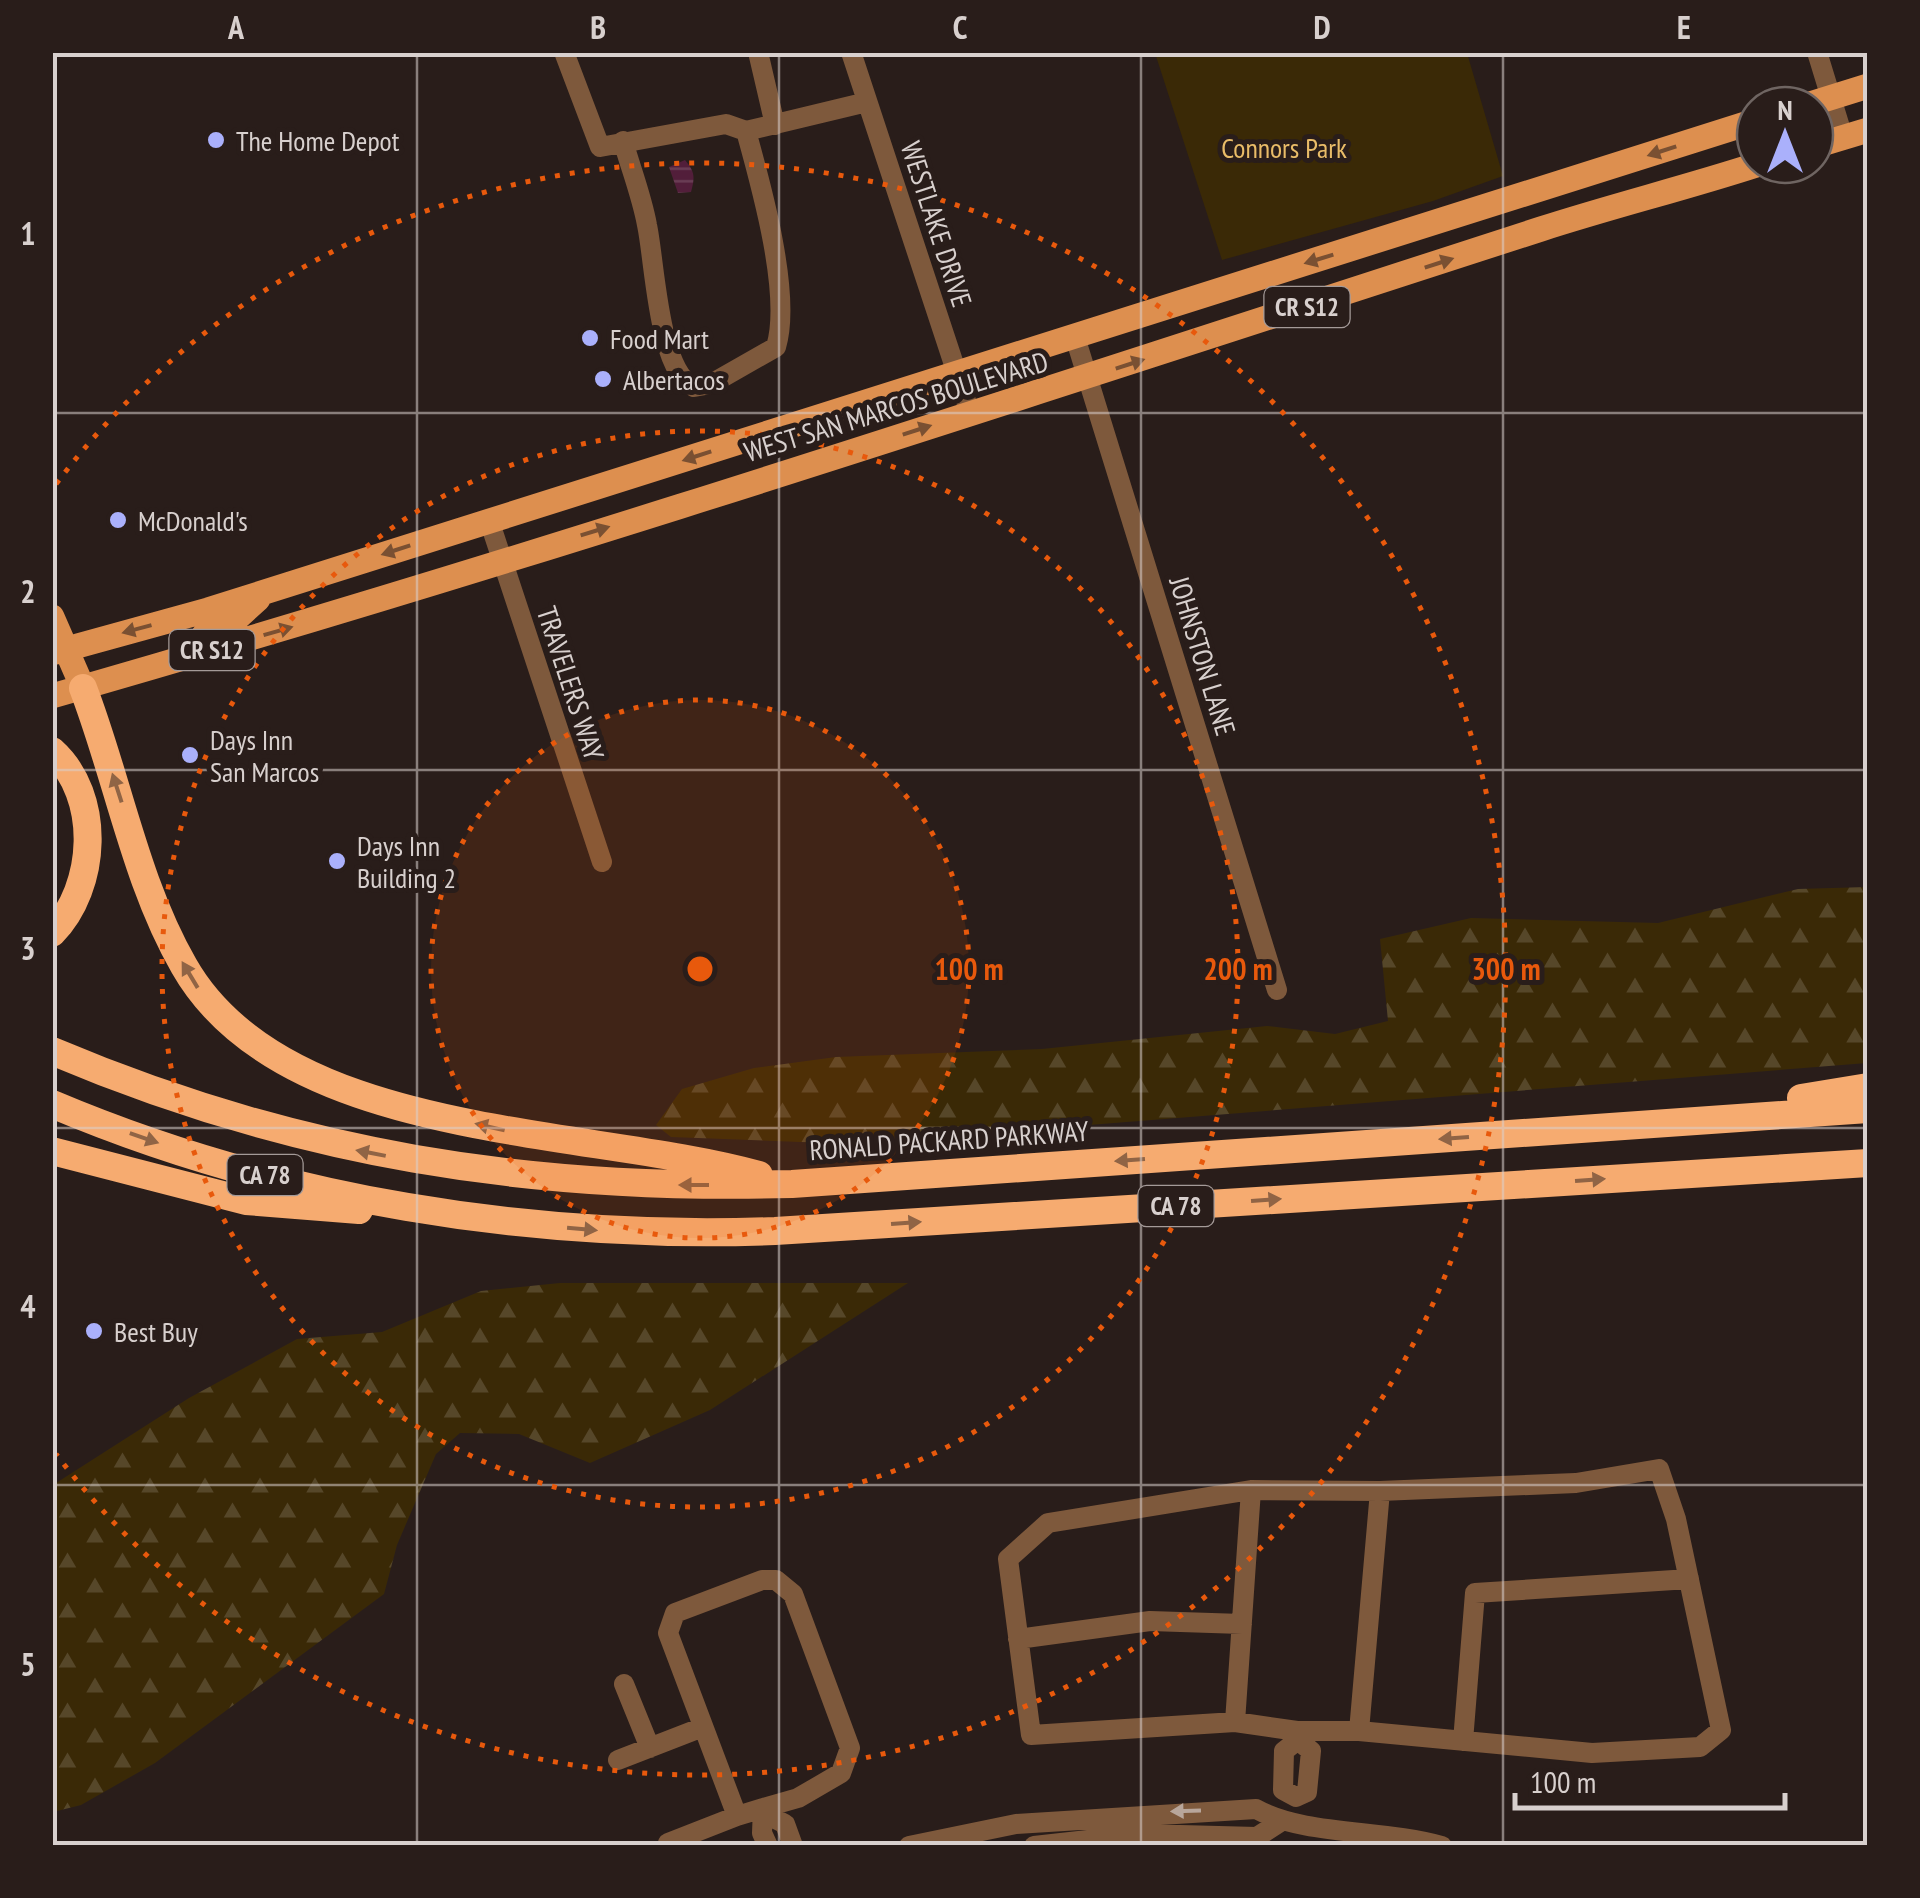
<svg xmlns="http://www.w3.org/2000/svg" width="1920" height="1898" viewBox="0 0 1920 1898" font-family="'PT Sans Narrow',sans-serif">
  <style>
    .forest { fill: url(#forest-firs) }
    .park { fill: #3a2906 }
    .water { fill: url(#water-rules) }
    .lines { fill: none; stroke-linecap: round; stroke-linejoin: round }
    .minor { stroke: #7e593c; stroke-width: 20 }
    .major { stroke: #dd8f4f; stroke-width: 25 }
    .highway { stroke: #f6ab70; stroke-width: 28 }
    .oneway { fill: #7a5032 }
    .oneway2 { fill: #906445 }
    .oneway3 { fill: #b8a69b }
    .grid { fill: none; stroke: #d8d0ce; stroke-width: 2.5; stroke-opacity: 0.55 }
    .ring { fill: none; stroke: #e8590c; stroke-width: 5; stroke-dasharray: 5 10 }
    .poi-dot { fill: #aab0fb; stroke: #291d1a; stroke-width: 4 }
    .labels { text-anchor: middle; dominant-baseline: central; stroke-width: 10; stroke-linejoin: round; paint-order: stroke }
    .shield { fill: #291d1a; stroke: #a49a98; stroke-width: 2.5 }
    .shield-label { font-size: 25px; font-weight: bold; fill: #d8d0ce }
    .poi-label { font-size: 28px; fill: #d8d0ce; stroke: #291d1a; text-anchor: start }
    .park-label { font-size: 28px; fill: #e9bc68; stroke: #291d1a }
    .street-label { font-size: 28px; fill: #d8d0ce; stroke: #291d1a }
    .centre { fill: #e8590c; stroke: #291d1a; stroke-width: 5 }
    .ring-label { font-size: 30px; text-anchor: middle; font-weight: bold; fill: #e8590c; stroke: #291d1a; stroke-width: 10; stroke-linejoin: round; paint-order: stroke }
    .neatline { fill: none; stroke: #d8d0ce; stroke-width: 4 }
    .grid-label { font-size: 32px; text-anchor: middle; font-weight: bold; fill: #d8d0ce }
  </style>
  <defs>
    <pattern id="forest-firs" width="22" height="20" patternUnits="userSpaceOnUse" patternTransform="scale(2.5)"><rect width="22" height="20" fill="#3a2906"/><path d="M5 1l3.5 6h-7zM16 11l3.5 6h-7z" fill="#564729"/></pattern>
    <pattern id="water-rules" width="6" height="5" patternUnits="userSpaceOnUse" patternTransform="scale(2.5)"><rect width="6" height="5" fill="#521e3a"/><path d="M0 2.5h6" fill="none" stroke="#6a3e55"/></pattern>
  </defs>
  <rect width="100%" height="100%" fill="#291d1a"/>
  <path class="forest" d="M1867,887V1063L851,1144L671,1137L656,1125L682,1089L754,1068L836,1057L1042,1049L1267,1026L1335,1034L1388,1021L1380,939L1471,918L1658,923L1798,889Z
    M560,1283H908L710,1410L590,1463L519,1434L460,1433L436,1454L397,1545L384,1594L155,1763L81,1805L53,1812V1485L189,1398L297,1339L382,1332L481,1291Z"/>
  <path class="park" d="M1155,53H1467L1503,176L1433,201L1222,260Z"/>
  <path class="water" d="M685,160C695,172 695,177 691,192L678,193L669,167Z"/>
  <g class="lines">
    <path class="minor" d="M564,52L600,147L726,124L746,131L867,102
      M758,52L775,125
      M851,52L970,413
      M1817,52L1843,137
      M623,141C631,169 642,197 647,225C655,262 658,371 694,387L711,384L776,347C792,295 761,185 746,131
      M1075,337L1277,990
      M489,520L602,862
      M1018,1639L1150,1621L1242,1624
      M624,1684L650,1748
      M1235,1722L1031,1735L1008,1559L1048,1523L1251,1490
      M1297,1731L1235,1722L1251,1490L1380,1491
      M1463,1741L1475,1593L1689,1579
      M618,1760L703,1727
      M1296,1797L1283,1790L1284,1751L1298,1740L1297,1731H1359L1380,1491L1576,1483L1659,1469L1676,1519L1721,1730L1700,1747L1592,1753L1359,1731
      M1296,1797L1307,1792L1311,1751L1298,1740
      M763,1808L737,1816L668,1633L675,1613L762,1580H776L793,1594L850,1748L841,1773L798,1798L763,1808L762,1833L768,1846
      M766,1814L785,1824L793,1846
      M668,1843L737,1816
      M909,1846L1016,1824L1256,1809C1305,1836 1383,1829 1442,1846
      M1034,1846L1142,1834L1257,1837L1280,1822"/>
    <path class="major" d="M1807,105L1868,86
      M1815,146L1868,130
      M52,617L83,688
      M52,653L208,610L1755,121
      M202,653L204,635L235,620L258,599
      M52,696C552,553 1046,389 1541,229C1612,206 1685,188 1756,165"/>
    <path class="highway" d="M83,688C118,779 135,881 184,966C283,1140 587,1127 759,1175
      M52,751C102,796 97,887 52,933
      M52,1051C295,1154 529,1191 792,1184L1868,1109
      M1801,1098L1868,1087
      M52,1104C279,1200 530,1240 775,1231L1868,1163
      M52,1151L246,1201L359,1210"/>
  </g>
  <defs><path id="oneway-solid" d="M-6-.8H1V-3.2L6.5 0L1 3.2V.8H-6Z" transform="scale(2.5)"/></defs>
  <g class="oneway">
    <use href="#oneway-solid" transform="translate(1662 151) rotate(162)"/>
    <use href="#oneway-solid" transform="translate(1319 259) rotate(163)"/>
    <use href="#oneway-solid" transform="translate(1439 263) rotate(-18)"/>
    <use href="#oneway-solid" transform="translate(1130 364) rotate(-18)"/>
    <use href="#oneway-solid" transform="translate(917 430) rotate(-18)"/>
    <use href="#oneway-solid" transform="translate(697 456) rotate(162)"/>
    <use href="#oneway-solid" transform="translate(595 531) rotate(-17)"/>
    <use href="#oneway-solid" transform="translate(396 550) rotate(162)"/>
    <use href="#oneway-solid" transform="translate(137 629) rotate(165)"/>
    <use href="#oneway-solid" transform="translate(278 631) rotate(-16)"/>
  </g>
  <g class="oneway2">
    <use href="#oneway-solid" transform="translate(117 788) rotate(-108)"/>
    <use href="#oneway-solid" transform="translate(190 975) rotate(-121)"/>
    <use href="#oneway-solid" transform="translate(490 1127) rotate(-167)"/>
    <use href="#oneway-solid" transform="translate(144 1138) rotate(19)"/>
    <use href="#oneway-solid" transform="translate(1454 1138) rotate(176)"/>
    <use href="#oneway-solid" transform="translate(371 1153) rotate(-169)"/>
    <use href="#oneway-solid" transform="translate(1130 1160) rotate(176)"/>
    <use href="#oneway-solid" transform="translate(1590 1180) rotate(-4)"/>
    <use href="#oneway-solid" transform="translate(694 1185) rotate(-180)"/>
    <use href="#oneway-solid" transform="translate(1266 1200) rotate(-4)"/>
    <use href="#oneway-solid" transform="translate(906 1223) rotate(-4)"/>
    <use href="#oneway-solid" transform="translate(582 1229) rotate(5)"/>
  </g>
  <use class="oneway3" href="#oneway-solid" transform="translate(1186 1811) rotate(178)"/>
  <path class="grid" d="M417,52V1846M779,52V1846M1141,52V1846M1503,52V1846M52,413H1868M52,770H1868M52,1128H1868M52,1485H1868"/>
  <circle cx="700" cy="969" r="269" fill="#e8590c" fill-opacity=".12"/>
  <g class="ring">
    <circle cx="700" cy="969" r="269"/>
    <circle cx="700" cy="969" r="538"/>
    <path d="M56 484A806 806 0 1 1 56 1454"/>
  </g>
  <g class="poi-dot">
    <circle cx="216" cy="140" r="10"/>
    <circle cx="590" cy="338" r="10"/>
    <circle cx="603" cy="379" r="10"/>
    <circle cx="118" cy="520" r="10"/>
    <circle cx="190" cy="755" r="10"/>
    <circle cx="337" cy="861" r="10"/>
    <circle cx="94" cy="1331" r="10"/>
  </g>
  <g class="labels">
    <g class="shield">
      <rect x="1264.5" y="287" width="85" height="40" rx="8"/>
      <rect x="169.5" y="630" width="85" height="40" rx="8"/>
      <rect x="227.5" y="1155" width="75" height="40" rx="8"/>
      <rect x="1138.5" y="1186" width="75" height="40" rx="8"/>
    </g>
    <g class="shield-label">
      <text x="1307" y="307">CR S12</text>
      <text x="212" y="650">CR S12</text>
      <text x="265" y="1175">CA 78</text>
      <text x="1176" y="1206">CA 78</text>
    </g>
    <g class="poi-label">
      <text x="236" y="140">The Home Depot</text>
      <text x="610" y="338">Food Mart</text>
      <text x="623" y="379">Albertacos</text>
      <text x="138" y="520">McDonald's</text>
      <text x="210" y="739">Days Inn<tspan x="210" dy="32">San Marcos</tspan></text>
      <text x="357" y="845">Days Inn<tspan x="357" dy="32">Building 2</tspan></text>
      <text x="114" y="1331">Best Buy</text>
    </g>
    <g class="park-label">
      <text x="1284" y="147">Connors Park</text>
    </g>
    <g class="street-label">
      <text transform="translate(937 224) rotate(72)">WESTLAKE DRIVE</text>
      <text transform="translate(896 406) rotate(-17)">WEST SAN MARCOS BOULEVARD</text>
      <text transform="translate(1203 656) rotate(73)">JOHNSTON LANE</text>
      <text transform="translate(571 683) rotate(72)">TRAVELERS WAY</text>
      <text transform="translate(949 1140) rotate(-4)">RONALD PACKARD PARKWAY</text>
    </g>
  </g>
  <circle cx="700" cy="969" r="15" class="centre"/>
  <g class="ring-label">
    <text x="969" y="980">100 m</text>
    <text x="1238" y="980">200 m</text>
    <text x="1506" y="980">300 m</text>
  </g>
  <rect width="1920" height="1898" fill="none" stroke="#291d1a" stroke-width="110"/>
  <g transform="translate(1785 135)"><circle r="48" fill="#291d1a" stroke="#6f6562" stroke-width="2.5"/>
  <path d="M0-8L18 38L0 25L-18 38Z" fill="#aab0fb"/>
  <text y="-15" font-size="28" font-weight="bold" text-anchor="middle" fill="#d8d0ce">N</text>
  </g>
  <path d="M1515 1793v15h270v-15" fill="none" stroke="#d8d0ce" stroke-width="5"/>
  <text x="1530" y="1793" font-size="30" fill="#d8d0ce" stroke="#291d1a" stroke-width="8" paint-order="stroke">100 m</text>
  <rect x="55" y="55" width="1810" height="1788" class="neatline"/>
  <g class="grid-label">
    <text x="236" y="39">A</text>
    <text x="598" y="39">B</text>
    <text x="960" y="39">C</text>
    <text x="1322" y="39">D</text>
    <text x="1684" y="39">E</text>
    <text x="28" y="245">1</text>
    <text x="28" y="603">2</text>
    <text x="28" y="960">3</text>
    <text x="28" y="1318">4</text>
    <text x="28" y="1676">5</text>
  </g>
</svg>
